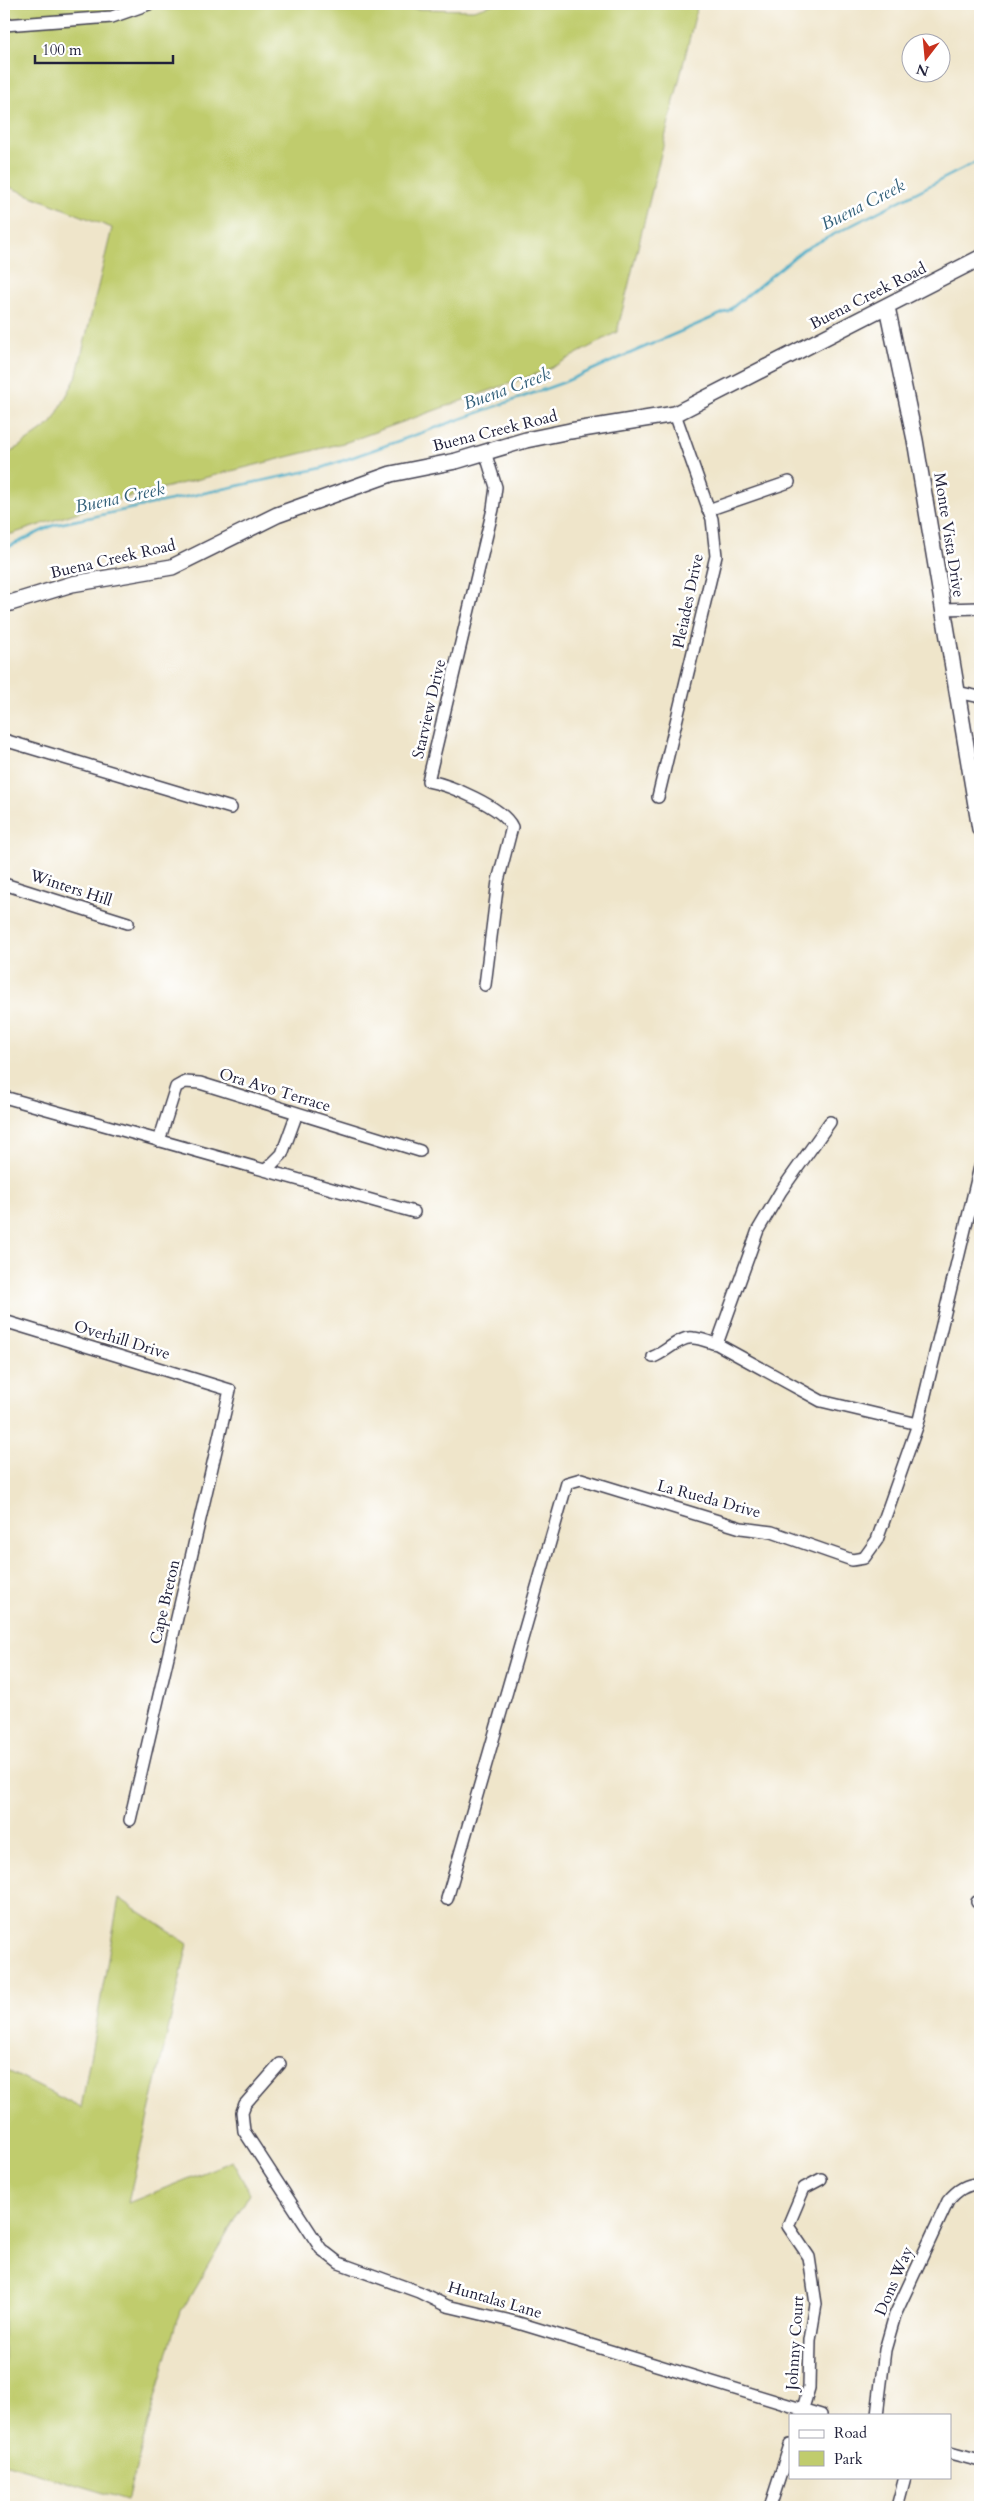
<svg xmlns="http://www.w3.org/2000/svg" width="984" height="2511" viewBox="0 0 984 2511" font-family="Cardo,serif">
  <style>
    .green { fill: #c0cc6d; stroke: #717754 }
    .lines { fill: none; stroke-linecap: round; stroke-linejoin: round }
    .stream { stroke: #47acc7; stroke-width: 2.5 }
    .street-casing { stroke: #413f50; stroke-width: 14 }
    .secondary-casing { stroke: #413f50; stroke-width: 18 }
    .street { stroke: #fff; stroke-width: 11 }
    .secondary { stroke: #fff; stroke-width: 15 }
    .labels { text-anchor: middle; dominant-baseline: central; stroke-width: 5; stroke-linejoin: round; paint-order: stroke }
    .street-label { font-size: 16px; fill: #22223b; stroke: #fff }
    .water-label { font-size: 18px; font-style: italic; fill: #33607a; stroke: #fff }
  </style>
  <rect width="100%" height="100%" fill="#fff"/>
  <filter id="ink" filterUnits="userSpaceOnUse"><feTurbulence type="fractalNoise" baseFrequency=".02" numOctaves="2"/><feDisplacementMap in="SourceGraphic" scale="10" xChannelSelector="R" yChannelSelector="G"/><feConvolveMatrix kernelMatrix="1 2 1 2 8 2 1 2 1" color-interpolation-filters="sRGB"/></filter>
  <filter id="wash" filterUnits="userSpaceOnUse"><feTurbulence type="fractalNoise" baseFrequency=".0096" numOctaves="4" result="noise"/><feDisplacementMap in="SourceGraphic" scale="20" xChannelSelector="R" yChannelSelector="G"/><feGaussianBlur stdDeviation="1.12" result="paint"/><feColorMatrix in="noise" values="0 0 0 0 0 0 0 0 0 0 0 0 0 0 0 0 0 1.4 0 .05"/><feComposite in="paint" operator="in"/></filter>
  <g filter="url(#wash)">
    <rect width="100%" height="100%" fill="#efe5ca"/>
    <path class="green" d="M4,4H318V7L473,10L494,4H698L617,332L547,370L347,442L112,501L12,534H4V457L52,423L76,378L112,228L4,185Z
      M119,1898L188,1944L128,2203L232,2161L250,2193L177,2319L127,2500L4,2463V2069L81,2108Z"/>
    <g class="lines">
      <path class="stream" d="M4,549L54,525L322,468L562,383L728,311L803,250L980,160"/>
    </g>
  </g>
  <g filter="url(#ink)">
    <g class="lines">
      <g class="street-casing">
        <path id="street" d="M4,25L112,17L149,4
          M708,510L789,482
          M943,609L980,608
          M957,692L980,697
          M4,740L231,808
          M658,797L716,556L712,519L675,414
          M4,884L128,923
          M485,985L498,881L512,827C503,807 450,785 428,781L493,509L496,487L485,452
          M4,1097L414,1212
          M830,1122L781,1191L758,1230L717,1344L821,1401L918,1424
          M159,1141L176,1087L185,1082L200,1083L420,1151
          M266,1170L282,1154L297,1113
          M4,1321L230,1390L130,1820
          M653,1357C665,1353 680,1336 693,1338C701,1338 710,1343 717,1344
          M447,1899L567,1483L581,1479L741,1528L772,1532L852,1560L864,1558L877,1540L918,1424L980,1167
          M977,1902L980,1901
          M280,2064L245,2104L242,2112L244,2131L321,2249L339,2263L419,2292L447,2306L515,2322L821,2415
          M801,2415L809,2388L810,2340L816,2304L809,2257L788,2226L804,2188L821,2179
          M877,2415L885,2350L895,2315L948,2201C956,2191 966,2183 980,2184
          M950,2453L980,2461
          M770,2507L790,2445
          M897,2507L905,2477"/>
      </g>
      <g class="secondary-casing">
        <path id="secondary" d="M887,307L915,440L980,829
          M4,605L72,584L172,567L277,515L391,474L456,461L526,440L570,431L675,414L980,258"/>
      </g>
      <use href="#street" class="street"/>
      <use href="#secondary" class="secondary"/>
    </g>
  </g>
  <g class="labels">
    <g class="street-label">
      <text transform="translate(868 296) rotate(-27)">Buena Creek Road</text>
      <text transform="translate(495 431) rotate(-14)">Buena Creek Road</text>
      <text transform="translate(949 535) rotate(81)">Monte Vista Drive</text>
      <text transform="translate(113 559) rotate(-13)">Buena Creek Road</text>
      <text transform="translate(688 601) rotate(-78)">Pleiades Drive</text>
      <text transform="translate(429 709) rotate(-77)">Starview Drive</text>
      <text transform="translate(71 888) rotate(18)">Winters Hill</text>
      <text transform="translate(275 1090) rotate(17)">Ora Avo Terrace</text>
      <text transform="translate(122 1340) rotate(17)">Overhill Drive</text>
      <text transform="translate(709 1499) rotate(15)">La Rueda Drive</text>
      <text transform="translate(165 1602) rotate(-77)">Cape Breton</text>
      <text transform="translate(894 2281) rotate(-67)">Dons Way</text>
      <text transform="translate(495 2300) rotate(16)">Huntalas Lane</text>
      <text transform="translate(795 2343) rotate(-86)">Johnny Court</text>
    </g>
    <g class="water-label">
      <text transform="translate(863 205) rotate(-27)">Buena Creek</text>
      <text transform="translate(507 389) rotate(-20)">Buena Creek</text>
      <text transform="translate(120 498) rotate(-12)">Buena Creek</text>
    </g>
  </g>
  <rect width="984" height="2511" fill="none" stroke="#fff" stroke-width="20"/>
  <rect x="789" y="2414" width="162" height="65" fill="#ffffff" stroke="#a7a7b1"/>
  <rect x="799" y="2430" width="25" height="8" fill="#ffffff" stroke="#a7a7b1"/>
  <text x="834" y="2438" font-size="15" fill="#22223b">Road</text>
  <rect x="799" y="2451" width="25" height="15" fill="#c0cc6d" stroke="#a7a7b1"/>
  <text x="834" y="2464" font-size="15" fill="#22223b">Park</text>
  <g transform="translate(926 58) rotate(196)"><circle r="24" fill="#ffffff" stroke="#a7a7b1"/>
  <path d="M0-4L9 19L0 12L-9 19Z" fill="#c8321e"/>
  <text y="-8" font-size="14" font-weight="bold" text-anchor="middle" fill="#22223b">N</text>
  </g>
  <path d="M35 55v8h138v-8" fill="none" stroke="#22223b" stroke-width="2.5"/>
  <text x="42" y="55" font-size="15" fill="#22223b" stroke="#ffffff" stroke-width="4" paint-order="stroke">100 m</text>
</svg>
